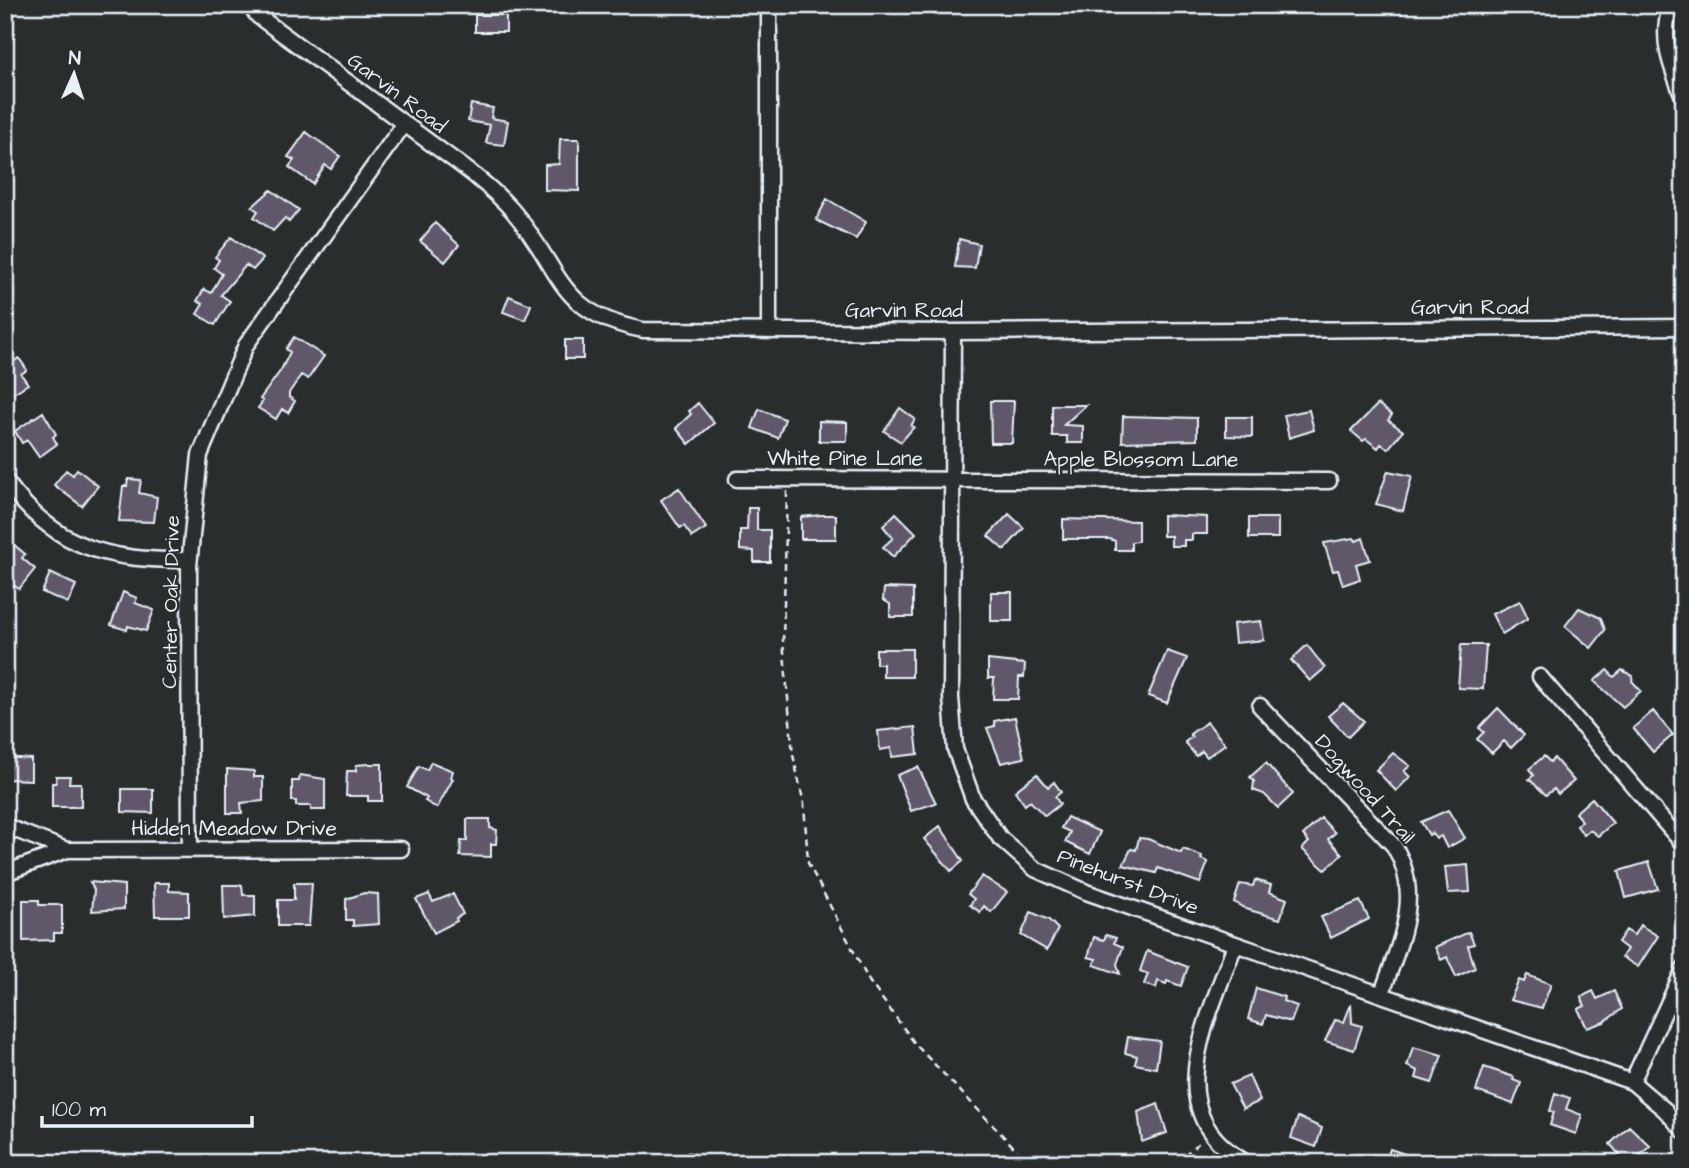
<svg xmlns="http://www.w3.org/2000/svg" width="1689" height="1168" viewBox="0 0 1689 1168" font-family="'Architects Daughter',sans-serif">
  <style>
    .building { fill: #60596a; stroke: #e8f1f8; stroke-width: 2 }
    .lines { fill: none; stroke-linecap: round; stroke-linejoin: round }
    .minor-casing { stroke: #e8f1f8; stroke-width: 19 }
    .path { stroke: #e8f1f8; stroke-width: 2.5; stroke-dasharray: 7 5; stroke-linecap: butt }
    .minor { stroke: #2a2d2e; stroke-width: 14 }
    .labels { text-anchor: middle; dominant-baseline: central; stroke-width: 5; stroke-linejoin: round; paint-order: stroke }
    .street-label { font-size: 21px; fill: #e8f1f8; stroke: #2a2d2e }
  </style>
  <rect width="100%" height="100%" fill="#2a2d2e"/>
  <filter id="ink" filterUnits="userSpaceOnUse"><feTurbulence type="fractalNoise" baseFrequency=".0143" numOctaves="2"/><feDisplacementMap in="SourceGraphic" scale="14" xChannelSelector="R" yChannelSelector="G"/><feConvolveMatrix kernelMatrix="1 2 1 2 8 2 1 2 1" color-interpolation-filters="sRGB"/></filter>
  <g filter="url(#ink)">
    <path class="building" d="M475,15H506V32H475Z
      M471,104L493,108L491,118L508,121L504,145L486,143L490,125L468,121Z
      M306,132L340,156L331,169L325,165L313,184L289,167L294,160L288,157Z
      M560,139H579V191L545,190V165L559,164Z
      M271,190L299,210L289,222L285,218L273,231L254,217L258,211L252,207Z
      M827,199L866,222L856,239L816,220Z
      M435,223L459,245L445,262L420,241Z
      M231,237L263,259L253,270L246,265L221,295L230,301L215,325L197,314L203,304L197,301L204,289L211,293L222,274L214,268L219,260L215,257Z
      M959,239L979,244L975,268L955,267Z
      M509,296L531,305L525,320L503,312Z
      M294,337L324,356L308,379L301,375L289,393V397L295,401L288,413L282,409L276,419L258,408L263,401L260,399L281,370L290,352L286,349Z
      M565,340H583V359H565Z
      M19,358L27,370L21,374L28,384L9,396L5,391V367Z
      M990,401H1014L1012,443H991Z
      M698,403L714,423L689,444L676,428L691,414L689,411Z
      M1378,404L1392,415L1388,420L1403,431L1388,449L1381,444L1378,448L1366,439L1363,441L1351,431Z
      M1052,405H1086L1064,425L1083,426V443H1067V436H1052Z
      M900,408L915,419L911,426L914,427L901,442L884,431Z
      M759,409L785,419L778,438L752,428Z
      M1309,410L1314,430L1289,438L1284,415Z
      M43,412L56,434L53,437L57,444L39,457L27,440L22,443L15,431Z
      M1123,416L1197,418V440L1122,442Z
      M1226,417H1252V437L1226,436Z
      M819,421L847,422V441H819Z
      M77,469L98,486L82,506L54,485L66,470L73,475Z
      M1388,471L1412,476L1403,511L1376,504Z
      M128,479L141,480L139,493L157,497L154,522L119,521L123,486H127Z
      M679,488L706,528L692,537L684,526L680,528L661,500Z
      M748,508H757V530H770V562H754V551L740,550V530H747Z
      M896,513L916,533L893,557L883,547L893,538L883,526Z
      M1009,514L1024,528L1004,550L988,536Z
      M821,515H836V539H801V517Z
      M1163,515L1207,517V534H1192V540H1184V546H1171V536H1163Z
      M1249,518H1278V538H1249Z
      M1063,519L1138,521V541L1131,542V550H1115V541L1110,539H1063Z
      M1354,538L1356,541L1363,538L1370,560L1356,564L1360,579L1343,585L1338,570L1333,571L1324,543Z
      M13,544L25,554L22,558L35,569L19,589L12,584L5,592V554Z
      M50,573L76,585L68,603L42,592Z
      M884,588L913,589V617H890V604L883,600Z
      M123,592L137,598L135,603L154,610L146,631L128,626L127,630L111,625Z
      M991,592H1012V621H991Z
      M1520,601L1528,618L1502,634L1492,614Z
      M1579,608L1601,618L1605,630L1591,648L1565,626Z
      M1261,621L1264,640L1235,643L1233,624Z
      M1307,645L1325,668L1310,681L1291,660Z
      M1461,645H1486L1483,689L1458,688Z
      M876,649H912V677H883V664H876Z
      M1167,651L1187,658L1167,703L1148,696Z
      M988,660L1025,664L1024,677H1019L1018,699H993L994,678H988Z
      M1607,670L1614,677L1622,670L1633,676L1632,681L1641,691L1623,707L1594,681Z
      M1343,703L1364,721L1348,737L1328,716Z
      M1498,708L1524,735L1511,748L1504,741L1492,753L1477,739L1484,732L1479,728Z
      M1653,711L1673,735L1653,752L1633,728Z
      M1015,717L1024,758L1001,763L987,728L995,726L994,721Z
      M1207,722L1225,744L1207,757L1202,751L1196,756L1185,742L1192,737L1190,734Z
      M915,727L918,754L892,757L891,748L880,750L878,731Z
      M1393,753L1410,766L1404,771L1410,777L1396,791L1376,770Z
      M1544,756L1550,762L1554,758L1574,781L1558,794L1554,789L1546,795L1529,779L1534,775L1529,769Z
      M5,757L31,759V780L5,779Z
      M431,762L453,771L451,777L453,779L437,808L425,801L427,798L407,787L419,766L427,770Z
      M1266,763L1293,794L1278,808L1264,794L1253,790L1254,781L1250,777Z
      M368,764H382V801H368V796H346L347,771H356V765Z
      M918,767L936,803L911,811L897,775Z
      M227,769L254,771V777H263V801L241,803L242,813H227Z
      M1037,774L1048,787L1054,782L1061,792L1055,797L1060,804L1045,816L1030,801L1025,805L1015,791Z
      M300,775L325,779V810H311V806H296V801H292V781H299Z
      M56,776H70L69,783H81V807H52V783H56Z
      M122,789H153V813L122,812Z
      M1592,798L1613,823L1598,836L1590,830L1584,835L1577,826L1582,821L1575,813Z
      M1448,810L1465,838L1447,848L1441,836L1436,839L1432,833L1429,835L1421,822Z
      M1067,817L1100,832L1090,854L1065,842L1070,832L1061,828Z
      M1321,818L1335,833L1328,839L1342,854L1325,870L1302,849L1309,842L1303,835Z
      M467,819H490V828L497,830L496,844H491V857L460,856L461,841H467Z
      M940,826L963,861L951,871L924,839Z
      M1139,838L1148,839L1181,853L1183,849L1202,856L1201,859L1208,862L1200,883L1158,868L1156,873L1123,865L1131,849L1136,850Z
      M1649,862L1658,889L1626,898L1619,871Z
      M1468,865L1470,892L1448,893L1445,867Z
      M982,876L1007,892L991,912L984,906L980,912L970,905L974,899L968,894Z
      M1255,880L1271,885L1269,892L1287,899L1280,919L1246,909L1234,902L1240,884L1253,886Z
      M90,882L124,885V909L92,911L94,890Z
      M154,883H169V891L189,892V916H155Z
      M294,883H312L309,926H278V900H294Z
      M223,885H242L243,895H255V916L224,919Z
      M364,893L378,894L379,924L353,926V920H346V899Z
      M429,894L433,902L453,894L463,914L456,918L457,921L434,933L416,899Z
      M23,900H39V905H62V933H54V940L23,941Z
      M1360,901L1369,919L1331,938L1321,917Z
      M1031,912L1049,920L1058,929L1047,950L1021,935Z
      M1640,925L1658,936L1638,967L1622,957L1627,949L1618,942L1626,930L1634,935Z
      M1469,932L1474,944L1468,946L1475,968L1456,977L1447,957L1441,960L1435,947Z
      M1106,935L1116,938L1114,943L1123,947L1117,964L1120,974L1094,965L1096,959L1088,957L1094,937L1104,940Z
      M1147,951L1188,967L1181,986L1167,981L1166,984L1158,981L1156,988L1144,984L1148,974L1140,971Z
      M1527,975L1551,984L1542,1008L1510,1000L1519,980L1524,982Z
      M1256,988L1284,997L1283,1001L1297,1006L1291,1022L1266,1015L1263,1024L1248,1019Z
      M1593,991L1597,999L1614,991L1622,1009L1604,1022L1587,1028L1578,1009L1585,1006L1581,997Z
      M1351,1004L1352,1023L1362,1026L1354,1050L1325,1041L1335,1020L1344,1022Z
      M1128,1037L1160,1041L1156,1068L1135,1064L1137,1056L1125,1053Z
      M1413,1047L1442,1055L1432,1083L1416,1078L1418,1071L1407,1066Z
      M1484,1067L1514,1077L1513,1080L1521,1083L1513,1104L1476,1091Z
      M1249,1076L1260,1101L1243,1109L1230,1084Z
      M1555,1093L1570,1098L1566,1109L1582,1115L1576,1134L1550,1125L1554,1112L1550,1111Z
      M1158,1104L1167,1133L1142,1142L1138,1112Z
      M1298,1117L1322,1128L1316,1147L1291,1138Z
      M1629,1126L1650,1146L1633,1162L1628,1157L1624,1160L1610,1144Z
      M1390,1149L1426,1161V1163H1385Z"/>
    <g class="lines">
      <g class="minor-casing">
        <path id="minor" d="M249,5L258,16C313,56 367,96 421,136C452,159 486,181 512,210C563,269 555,313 643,330L953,332L1684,327
          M1671,5C1659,39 1671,67 1684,99
          M769,331V5
          M953,332L951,697L955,749L973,799L1000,838L1035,869L1086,892L1632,1082L1665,1110L1684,1131
          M737,479L1329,481
          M5,480C55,549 108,561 189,560
          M1540,677L1684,845
          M1260,706L1394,846C1424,895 1399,944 1382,993
          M5,826L67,850
          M190,848L189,566L200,455L246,345L404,124
          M5,873L67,850L401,849
          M1235,944C1210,1017 1154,1113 1247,1163
          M1632,1082L1684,969
          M689,1161V1163"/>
      </g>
      <path class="path" d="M787,491L783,641L793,755L804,804L808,863L869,981L916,1045L1029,1163
        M1175,1163L1202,1140"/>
      <use href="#minor" class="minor"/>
    </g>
  </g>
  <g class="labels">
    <g class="street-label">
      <text transform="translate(397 93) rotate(37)">Garvin Road</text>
      <text x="1470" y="307">Garvin Road</text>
      <text x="904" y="310">Garvin Road</text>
      <text x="845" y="458">White Pine Lane</text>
      <text x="1141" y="459">Apple Blossom Lane</text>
      <text transform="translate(171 602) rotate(-89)">Center Oak Drive</text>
      <text transform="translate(1365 789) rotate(48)">Dogwood Trail</text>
      <text x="234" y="828">Hidden Meadow Drive</text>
      <text transform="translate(1128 882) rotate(21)">Pinehurst Drive</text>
    </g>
  </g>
  <rect width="1689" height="1168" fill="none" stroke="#2a2d2e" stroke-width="28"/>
  <rect x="14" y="14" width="1661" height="1140" fill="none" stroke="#e8f1f8" stroke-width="2.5" filter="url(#ink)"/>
  <g transform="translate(74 74) rotate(3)" stroke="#2a2d2e" stroke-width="5" paint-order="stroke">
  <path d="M0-5L12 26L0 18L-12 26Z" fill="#e8f1f8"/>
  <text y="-10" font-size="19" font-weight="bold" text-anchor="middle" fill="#e8f1f8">N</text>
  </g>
  <path d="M42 1116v10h210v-10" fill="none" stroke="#e8f1f8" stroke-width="3.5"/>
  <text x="52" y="1116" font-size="21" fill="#e8f1f8" stroke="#2a2d2e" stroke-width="5" paint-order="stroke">100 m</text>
</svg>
